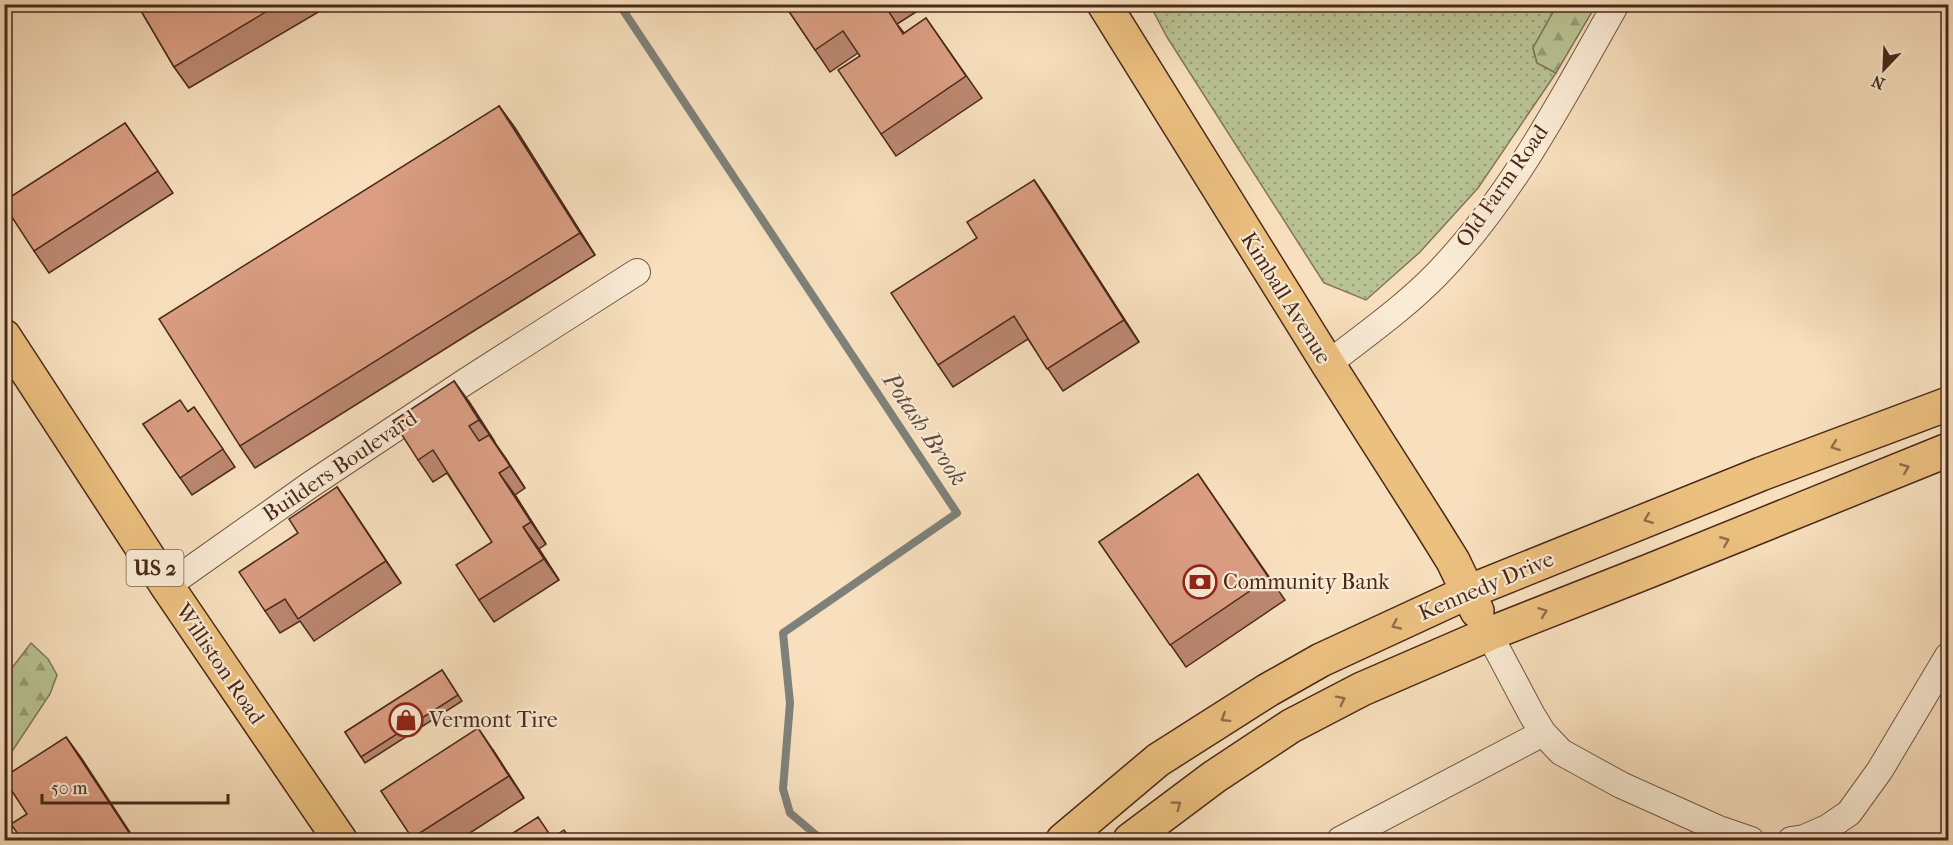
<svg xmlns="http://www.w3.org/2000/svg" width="1953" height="845" viewBox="0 0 1953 845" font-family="'IM FELL French Canon',serif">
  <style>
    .grass { fill: url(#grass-dots); stroke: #827658; stroke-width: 1.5 }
    .forest { fill: url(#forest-firs); stroke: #827658; stroke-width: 1.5 }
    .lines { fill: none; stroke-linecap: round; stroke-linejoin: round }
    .stream { stroke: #7e817a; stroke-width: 8 }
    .minor-casing { stroke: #765744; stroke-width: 28 }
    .major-casing { stroke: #4a291b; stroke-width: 36 }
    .minor { stroke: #faebd5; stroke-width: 26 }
    .major { stroke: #ecc07f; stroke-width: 33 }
    .wall { fill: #bc8871; stroke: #4a291b; stroke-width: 1.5 }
    .shaded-wall { fill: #996f5c; stroke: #4a291b; stroke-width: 1.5 }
    .building { fill: #db9e83; stroke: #4a291b; stroke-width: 1.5 }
    .oneway { stroke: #936d48 }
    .labels { text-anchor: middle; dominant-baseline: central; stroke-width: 4.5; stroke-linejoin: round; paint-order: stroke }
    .shield { fill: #faebd5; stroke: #7f6353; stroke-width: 1.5 }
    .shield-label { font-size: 21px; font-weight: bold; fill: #4a291b }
    .street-label { font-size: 22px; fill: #4a291b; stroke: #faebd5 }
    .poi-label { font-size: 22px; fill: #4a291b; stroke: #faebd5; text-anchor: start }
    .water-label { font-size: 24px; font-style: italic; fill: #604e42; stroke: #faebd5 }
  </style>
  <defs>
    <pattern id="grass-dots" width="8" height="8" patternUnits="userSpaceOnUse" patternTransform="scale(1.5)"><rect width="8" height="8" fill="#b9c394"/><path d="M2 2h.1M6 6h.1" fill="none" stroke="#989e78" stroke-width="1.8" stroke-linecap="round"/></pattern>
    <pattern id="forest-firs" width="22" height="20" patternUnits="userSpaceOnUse" patternTransform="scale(1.5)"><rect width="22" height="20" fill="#b9c394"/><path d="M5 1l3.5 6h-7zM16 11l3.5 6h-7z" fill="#989e78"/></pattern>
  </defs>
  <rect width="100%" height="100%" fill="#f8e0be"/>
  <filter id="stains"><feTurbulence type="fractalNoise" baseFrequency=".00333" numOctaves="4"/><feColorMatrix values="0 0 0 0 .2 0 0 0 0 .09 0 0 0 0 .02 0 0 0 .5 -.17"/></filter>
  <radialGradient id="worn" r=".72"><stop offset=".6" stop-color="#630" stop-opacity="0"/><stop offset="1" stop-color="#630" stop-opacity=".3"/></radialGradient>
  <path class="grass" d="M1150,5H1557L1533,48L1537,63L1556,73L1478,188L1420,252L1366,300L1324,283L1167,37Z"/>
  <path class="forest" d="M1557,5H1596L1556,73L1537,63L1533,48Z
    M31,643L48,659L57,675L50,694L5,762V677Z"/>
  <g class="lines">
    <path class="stream" d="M619,4L957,513L783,633L790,703L783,789L790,813L822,840"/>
    <g class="minor-casing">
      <path id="minor" d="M1328,364C1365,335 1404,308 1437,274C1511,198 1564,96 1616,4
        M167,586L310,485L465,382L637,272
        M1489,634L1532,715L1543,733L1561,752L1621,785L1719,829L1751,840
        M1340,840L1543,733
        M1791,840L1804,838L1827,828L1849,813L1880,770L1948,656"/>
    </g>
    <g class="major-casing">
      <path id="major" d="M1104,4L1328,364L1430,524L1453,561L1477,611
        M4,336L167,586L340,840
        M1063,840L1158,760L1268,690L1321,660L1468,592L1761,474L1948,404
        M1130,840L1214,777L1291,726L1362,689L1489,634L1649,571L1948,450"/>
    </g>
    <use href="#minor" class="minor"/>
    <use href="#major" class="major"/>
  </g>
  <path class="wall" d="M137,4H332L189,88L174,67Z
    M784,4H911L916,12L897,24L904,33L926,18L982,98L896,156L881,134L860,56L858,53L830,72Z
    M499,106L515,128L595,255L255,468L240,446Z
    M125,123L173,193L49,273L34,251Z
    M1034,180L1049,202L1139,342L1063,391L1028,339L953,387L938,365L977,238Z
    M454,381L525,488L515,495L546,544L539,549L559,580L494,622L479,600L492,542L447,473L433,482L418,460Z
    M194,407L235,467L192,495L143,424L188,411Z
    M1198,474L1285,600L1186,667L1099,542Z
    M337,487L401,583L314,641L300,621L280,633L265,611L298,533Z
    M442,670L462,701L365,763L345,732Z
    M493,750L524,798L459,840H414L381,791Z"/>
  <path class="shaded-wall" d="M499,106L515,128L595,255L580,233Z
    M1034,180L1049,202L1139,342L1124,320Z
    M454,381L470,403L495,442L479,420Z
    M489,435L505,457L525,488L510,466Z
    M499,473L515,495L546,544L531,522Z
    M337,487L352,509L401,583L386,561Z
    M523,527L539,549L559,580L544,559Z
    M478,728L493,750L524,798L509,776Z
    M66,737L82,759L135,840H134Z"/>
  <path class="building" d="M137,4H279L174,67Z
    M784,4H884L903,34L926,18L966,76L881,134L838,70L860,56L843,31L815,50Z
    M499,106L580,233L240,446L159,319Z
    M125,123L158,171L34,251L4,205V201Z
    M1034,180L1124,320L1047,369L1014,316L938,365L891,293L977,238L967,222Z
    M454,381L479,420L469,426L479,441L489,435L510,466L499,473L531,522L523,527L544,559L479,600L456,565L492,542L433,450L418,460L393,421Z
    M180,400L188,412L194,407L223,449L180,478L143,424Z
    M1198,474L1269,578L1170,645L1099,542Z
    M337,487L386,561L298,619L285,599L265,611L239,572L298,533L289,519Z
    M442,670L458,695L361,757L345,732Z
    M478,728L509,776L412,838L381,791Z
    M66,737L134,840H22L11,824L27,814L4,779V777Z
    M538,817L552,838L564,830L571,840H518L513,833Z"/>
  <defs><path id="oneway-chevron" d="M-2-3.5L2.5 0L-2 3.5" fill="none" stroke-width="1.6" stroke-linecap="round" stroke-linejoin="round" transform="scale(1.5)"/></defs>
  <g class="oneway">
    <use href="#oneway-chevron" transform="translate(1835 446) rotate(160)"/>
    <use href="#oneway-chevron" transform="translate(1905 468) rotate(-22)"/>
    <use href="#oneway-chevron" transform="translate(1648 519) rotate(158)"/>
    <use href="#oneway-chevron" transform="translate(1725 541) rotate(-22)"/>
    <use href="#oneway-chevron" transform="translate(1543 612) rotate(-21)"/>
    <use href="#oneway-chevron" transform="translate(1396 625) rotate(155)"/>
    <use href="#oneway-chevron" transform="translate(1341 700) rotate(-27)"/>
    <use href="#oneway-chevron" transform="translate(1225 718) rotate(148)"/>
    <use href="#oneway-chevron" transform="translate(1177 805) rotate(-37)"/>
  </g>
  <defs>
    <g id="bank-ring" transform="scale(1.725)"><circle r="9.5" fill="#faebd5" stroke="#8f2418" stroke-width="1.5"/><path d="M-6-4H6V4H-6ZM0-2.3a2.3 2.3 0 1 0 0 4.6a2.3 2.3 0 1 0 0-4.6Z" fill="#8f2418"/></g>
    <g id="shop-ring" transform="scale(1.725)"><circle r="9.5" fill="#faebd5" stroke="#8f2418" stroke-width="1.5"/><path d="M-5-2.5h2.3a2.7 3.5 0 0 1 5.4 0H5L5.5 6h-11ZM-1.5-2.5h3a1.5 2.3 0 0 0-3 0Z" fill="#8f2418"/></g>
  </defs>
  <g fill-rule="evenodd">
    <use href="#bank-ring" x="1200" y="582"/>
    <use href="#shop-ring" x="406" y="720"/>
  </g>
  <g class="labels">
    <rect class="shield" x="126.5" y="550" width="57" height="36" rx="4.5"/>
    <g class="shield-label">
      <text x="155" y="568">US 2</text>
    </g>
    <g class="street-label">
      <text transform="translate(1502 186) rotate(-55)">Old Farm Road</text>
      <text transform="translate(1286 298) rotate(58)">Kimball Avenue</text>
      <text transform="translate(340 466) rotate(-34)">Builders Boulevard</text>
      <text transform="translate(1486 586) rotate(-23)">Kennedy Drive</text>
      <text transform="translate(220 664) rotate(56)">Williston Road</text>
    </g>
    <g class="poi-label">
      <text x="1223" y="582">Community Bank</text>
      <text x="429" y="720">Vermont Tire</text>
    </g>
    <g class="water-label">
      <text transform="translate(925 429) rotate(56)">Potash Brook</text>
    </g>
  </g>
  <rect width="1953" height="845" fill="none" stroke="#f8e0be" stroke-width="24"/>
  <rect x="6" y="6" width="1941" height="833" fill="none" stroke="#4a291b" stroke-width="3"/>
  <rect x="12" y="12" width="1929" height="821" fill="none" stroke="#4a291b" stroke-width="1.5"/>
  <g transform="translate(1884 69) rotate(203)" stroke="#faebd5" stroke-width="4.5" paint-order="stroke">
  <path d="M0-4.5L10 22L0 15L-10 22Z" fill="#4a291b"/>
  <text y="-9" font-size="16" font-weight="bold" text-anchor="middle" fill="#4a291b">N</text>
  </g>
  <path d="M42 794v9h186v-9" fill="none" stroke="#4a291b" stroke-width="3"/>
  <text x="51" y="794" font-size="18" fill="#4a291b" stroke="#faebd5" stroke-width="4.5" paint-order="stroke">50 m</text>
  <rect width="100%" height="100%" filter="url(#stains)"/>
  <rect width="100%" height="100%" fill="url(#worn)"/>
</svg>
